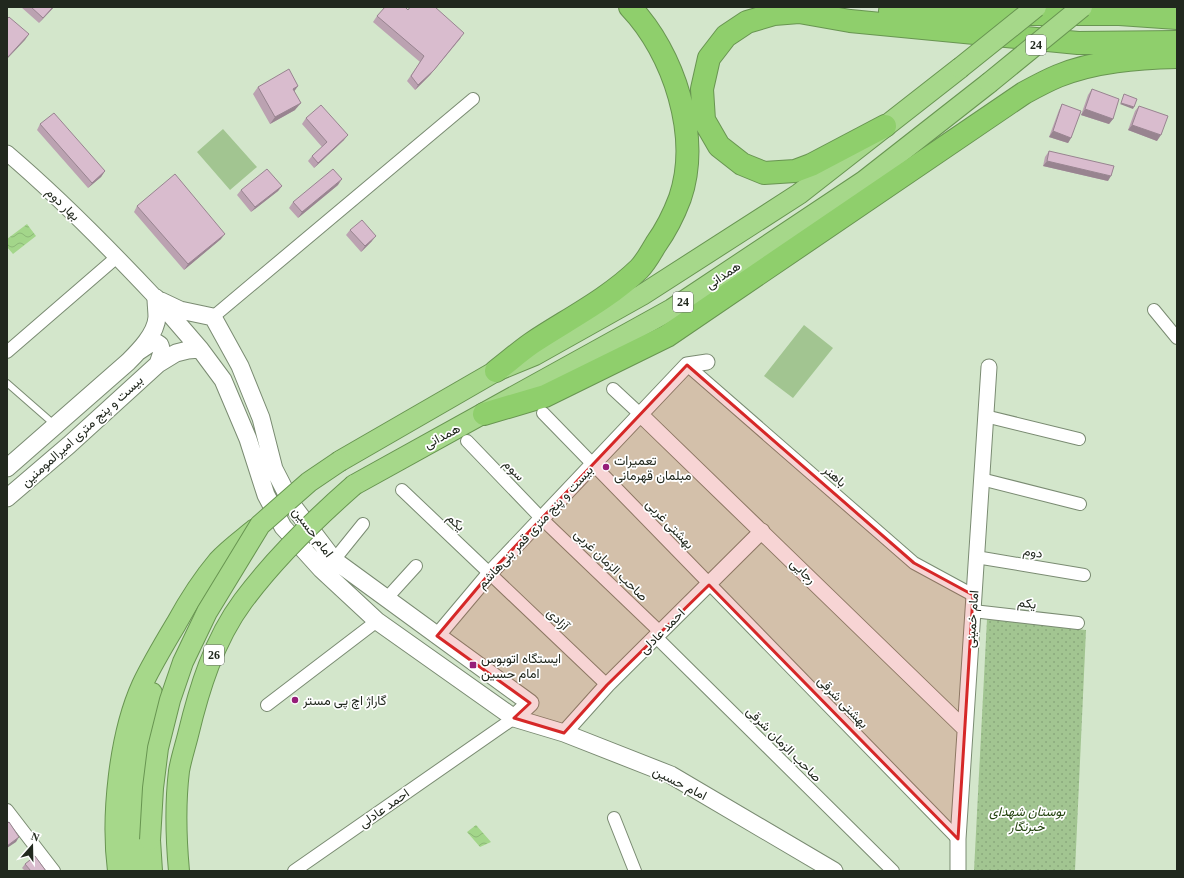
<svg xmlns="http://www.w3.org/2000/svg" width="1184" height="878" viewBox="0 0 1184 878" font-family="'Times New Roman',Vazirmatn,serif">
  <style>
    .park { fill: url(#park-dots) }
    .pitch { fill: #a2c591 }
    .water { fill: url(#water-waves) }
    .lines { fill: none; stroke-linecap: round; stroke-linejoin: round }
    .service-casing { stroke: #7a8b72; stroke-width: 8 }
    .minor-casing { stroke: #7a8b72; stroke-width: 14 }
    .tertiary-casing { stroke: #7a8b72; stroke-width: 17 }
    .secondary-casing { stroke: #7a8b72; stroke-width: 19 }
    .trunk-casing { stroke: #689551; stroke-width: 22 }
    .motorway-casing { stroke: #689551; stroke-width: 24 }
    .service { stroke: #fff; stroke-width: 6 }
    .minor { stroke: #fff; stroke-width: 12 }
    .tertiary { stroke: #fff; stroke-width: 15 }
    .secondary { stroke: #fff; stroke-width: 17 }
    .trunk { stroke: #a6d88a; stroke-width: 20 }
    .motorway { stroke: #8fcf6c; stroke-width: 22 }
    .trunk-bridge-casing { stroke: #689551; stroke-width: 22; stroke-linecap: butt }
    .trunk-bridge { stroke: #a6d88a; stroke-width: 20 }
    .wall { fill: #bba2b1 }
    .shaded-wall { fill: #988490 }
    .building { fill: #d9bcce; stroke: #988490 }
    .marked { fill: #d62828; fill-opacity: 0.2; stroke: #d62828; stroke-width: 3; stroke-linejoin: round }
    .poi-dot { fill: #961e79; stroke: #fff; stroke-width: 1.5 }
    .labels { text-anchor: middle; dominant-baseline: central; stroke-width: 3.5; stroke-linejoin: round; paint-order: stroke }
    .shield { fill: #fff; stroke: #646862; stroke-width: 1 }
    .shield-label { font-size: 12px; font-weight: bold; fill: #21281e }
    .street-label { font-size: 13px; fill: #21281e; stroke: #fff }
    .poi-label { font-size: 13px; fill: #21281e; stroke: #fff; text-anchor: start }
    .park-label { font-size: 13px; font-style: italic; fill: #24440f; stroke: #fff }
  </style>
  <defs>
    <pattern id="park-dots" width="8" height="8" patternUnits="userSpaceOnUse"><rect width="8" height="8" fill="#a2c591"/><path d="M2 2h.1M6 6h.1" fill="none" stroke="#8ba97d" stroke-width="1.8" stroke-linecap="round"/></pattern>
    <pattern id="water-waves" width="16" height="10" patternUnits="userSpaceOnUse"><rect width="16" height="10" fill="#a3d68a"/><path d="M0 5q4-4 8 0t8 0" fill="none" stroke="#8cb877"/></pattern>
  </defs>
  <rect width="100%" height="100%" fill="#d3e6cb"/>
  <path class="park" d="M987,619L1086,630L1075,871H974Z"/>
  <path class="pitch" d="M223,129L257,167L230,190L197,152Z
    M804,325L833,348L793,398L764,376Z"/>
  <path class="water" d="M27,224L36,236L13,254L7,247V239Z
    M476,825L491,842L480,847L467,832Z"/>
  <g class="lines">
    <g class="service-casing">
      <path id="service" d="M7,383L55,425"/>
    </g>
    <g class="minor-casing">
      <path id="minor" d="M1154,310L1177,338
        M213,317L473,99
        M7,352L117,257
        M687,365L914,563L973,595
        M613,389L641,415
        M543,413L958,839
        M985,416L1079,439
        M467,441L542,519L660,632
        M981,479L1080,504
        M402,490L607,685
        M976,557L1084,575
        M334,560L363,524
        M386,599L416,566
        M973,611L1078,623
        M656,637L893,871
        M267,705L377,621
        M7,810L54,871
        M614,818L635,871
        M294,871L514,718"/>
    </g>
    <g class="tertiary-casing">
      <path id="tertiary" d="M7,153C60,198 109,248 156,298
        M641,415L965,729
        M437,636L490,573L687,365L707,362
        M564,733L607,685L762,531
        M958,871V839L989,367"/>
    </g>
    <g class="secondary-casing">
      <path id="secondary" d="M156,298L200,349L223,380L248,439L266,495L283,527L321,569L377,621L514,718L564,733L671,775L834,871
        M161,301L180,310L213,317L240,366L261,418L274,469L293,506L334,560L530,703L514,718
        M139,351L154,341L160,345L162,352L158,364
        M7,468L128,362C139,351 156,334 157,317C157,311 156,304 156,298
        M7,498L69,445L158,364L176,353L188,350L200,349"/>
    </g>
    <g class="trunk-casing">
      <path id="trunk" d="M340,461L496,371L535,355L642,295L799,194L960,68
        M354,485L672,309L864,181L989,83
        M150,840L152,871
        M118,871C111,817 119,736 142,685C152,664 164,644 176,624C188,602 202,580 218,561C229,549 243,539 255,529
        M133,871C133,854 131,836 132,818C134,776 142,734 152,693"/>
    </g>
    <g class="motorway-casing">
      <path id="motorway" d="M890,11L971,14H1119
        M1105,13L1177,18
        M885,126L811,165L795,171L764,173L742,164L719,146L704,120L702,89L709,58L726,36L747,22L774,14L799,12L850,21L1078,43L1177,42
        M496,371C508,362 519,352 532,343C568,319 607,300 639,269C646,262 651,252 656,244C666,230 674,214 680,198C701,136 674,53 630,7
        M484,414L545,396L667,336L1024,93C1035,87 1046,81 1058,76C1095,61 1137,58 1177,57"/>
    </g>
    <use href="#service" class="service"/>
    <use href="#minor" class="minor"/>
    <use href="#tertiary" class="tertiary"/>
    <use href="#secondary" class="secondary"/>
    <use href="#trunk" class="trunk"/>
    <use href="#motorway" class="motorway"/>
    <g class="trunk-bridge-casing">
      <path id="trunk-bridge" d="M960,68L1036,7
        M989,83L1082,7
        M150,840L153,788L158,748L170,700L183,662L207,612L260,525L309,482L340,461
        M179,871C176,838 175,804 179,771C181,759 185,747 188,735C199,689 214,640 243,601C275,558 313,521 354,485"/>
    </g>
    <use href="#trunk-bridge" class="trunk-bridge"/>
  </g>
  <path class="wall" d="M21,7H54L39,23Z
    M408,10L461,38L430,75L415,90L407,81L420,62L373,22L377,16Z
    M298,86L294,91L295,110L270,124L253,94L258,87Z
    M1092,89L1113,119L1109,124L1081,115L1088,95Z
    M1062,104L1071,138L1068,143L1049,137L1059,110Z
    M1139,106L1157,141L1128,130L1135,111Z
    M306,118L344,140L314,168L308,161L312,156L322,147L302,124Z
    M40,124L105,171L101,177L88,188L37,130Z
    M1049,151L1108,181L1043,166L1045,157Z
    M338,185L298,218L289,208L293,202Z
    M282,186L278,191L251,212L237,195L241,190Z
    M137,206L221,239L184,270L134,212Z
    M350,230L372,241L361,252L346,235Z
    M25,864L46,871H25L22,868Z"/>
  <path class="shaded-wall" d="M53,7H54L39,23L43,18Z
    M464,33L430,75L415,90L418,85Z
    M29,34L25,40L7,59V58Z
    M298,86L293,93V89Z
    M301,103L295,110L270,124L275,117Z
    M1121,103L1134,107L1133,109L1120,104Z
    M1085,109L1113,119L1109,124L1081,115Z
    M1132,125L1161,135L1157,141L1128,130Z
    M1053,131L1071,138L1068,143L1049,137Z
    M348,135L344,140L314,168L318,163Z
    M1047,161L1111,176L1108,181L1043,166Z
    M105,171L101,177L88,188L92,183Z
    M342,179L338,185L298,218L302,212Z
    M282,186L278,191L251,212L255,207Z
    M225,234L221,239L184,270L188,264Z
    M376,236L372,241L361,252L365,246Z
    M19,837L16,842L7,848V846Z"/>
  <path class="building" d="M31,7H53L43,18Z
    M385,7H405L408,10L410,7H435L464,33L434,70L418,85L411,76L424,56L377,16Z
    M7,17L8,18L9,17L29,34L7,58Z
    M289,69L298,86L293,89L301,103L275,117L258,87Z
    M1092,89L1119,99L1113,119L1085,109Z
    M1124,94L1137,99L1134,107L1121,103Z
    M1062,104L1081,111L1071,138L1053,131Z
    M321,105L348,135L318,163L312,156L327,142L306,118Z
    M1139,106L1168,116L1161,135L1132,125Z
    M54,113L105,171L92,183L40,124Z
    M1049,151L1114,166L1111,176L1047,161Z
    M267,169L282,186L255,207L241,190Z
    M333,169L342,179L302,212L293,202Z
    M175,174L225,234L188,264L137,206Z
    M362,220L376,236L365,246L350,230Z
    M9,822L19,837L7,846V824Z
    M35,856L46,871H31L25,864Z"/>
  <path class="marked" d="M687,365L914,563L973,595L958,839L709,585L607,685L564,733L514,718L530,703L437,636L490,573Z"/>
  <g class="poi-dot">
    <circle cx="606" cy="467" r="4"/>
    <rect x="469" y="661" width="8" height="8" rx="2"/>
    <circle cx="295" cy="700" r="4"/>
  </g>
  <g class="labels">
    <g class="shield">
      <rect x="1026" y="35" width="20" height="20" rx="3"/>
      <rect x="673" y="292" width="20" height="20" rx="3"/>
      <rect x="204" y="645" width="20" height="20" rx="3"/>
    </g>
    <g class="shield-label">
      <text x="1036" y="45">24</text>
      <text x="683" y="302">24</text>
      <text x="214" y="655">26</text>
    </g>
    <g class="street-label">
      <text transform="translate(63 204) rotate(44)">بهار دوم</text>
      <text transform="translate(723 275) rotate(-34)">همدانی</text>
      <text transform="translate(82 431) rotate(-42)">بیست و پنج متری امیرالمومنین</text>
      <text transform="translate(442 436) rotate(-28)">همدانی</text>
      <text transform="translate(514 470) rotate(46)">سوم</text>
      <text transform="translate(835 476) rotate(41)">باهنر</text>
      <text transform="translate(456 522) rotate(43)">یکم</text>
      <text transform="translate(670 524) rotate(46)">بهشتی غربی</text>
      <text transform="translate(535 527) rotate(-47)">بیست و پنج متری قمر بنی‌هاشم</text>
      <text transform="translate(313 532) rotate(53)">امام حسین</text>
      <text transform="translate(1033 552) rotate(10)">دوم</text>
      <text transform="translate(611 565) rotate(44)">صاحب الزمان غربی</text>
      <text transform="translate(803 571) rotate(44)">رجایی</text>
      <text transform="translate(1027 603) rotate(7)">یکم</text>
      <text transform="translate(558 619) rotate(44)">آزادی</text>
      <text transform="translate(972 619) rotate(-86)">امام خمینی</text>
      <text transform="translate(662 631) rotate(-45)">احمد عادلی</text>
      <text transform="translate(843 702) rotate(46)">بهشتی شرقی</text>
      <text transform="translate(784 744) rotate(45)">صاحب الزمان شرقی</text>
      <text transform="translate(680 783) rotate(27)">امام حسین</text>
      <text transform="translate(384 808) rotate(-35)">احمد عادلی</text>
    </g>
    <g class="poi-label">
      <text x="614" y="460">تعمیرات<tspan x="614" dy="15">مبلمان قهرمانی</tspan></text>
      <text x="481" y="658">ایستگاه اتوبوس<tspan x="481" dy="15">امام حسین</tspan></text>
      <text x="303" y="700">گاراژ اچ پی مستر</text>
    </g>
    <g class="park-label">
      <text x="1027" y="811">بوستان شهدای<tspan x="1027" dy="15">خبرنگار</tspan></text>
    </g>
  </g>
  <rect width="1184" height="878" fill="none" stroke="#21281e" stroke-width="16"/>
  <g transform="translate(32 846) rotate(20)" stroke="#ffffff" stroke-width="3" paint-order="stroke">
  <path d="M0-3L7 15L0 10L-7 15Z" fill="#21281e"/>
  <text y="-6" font-size="11" font-weight="bold" text-anchor="middle" fill="#21281e">N</text>
  </g>
</svg>
